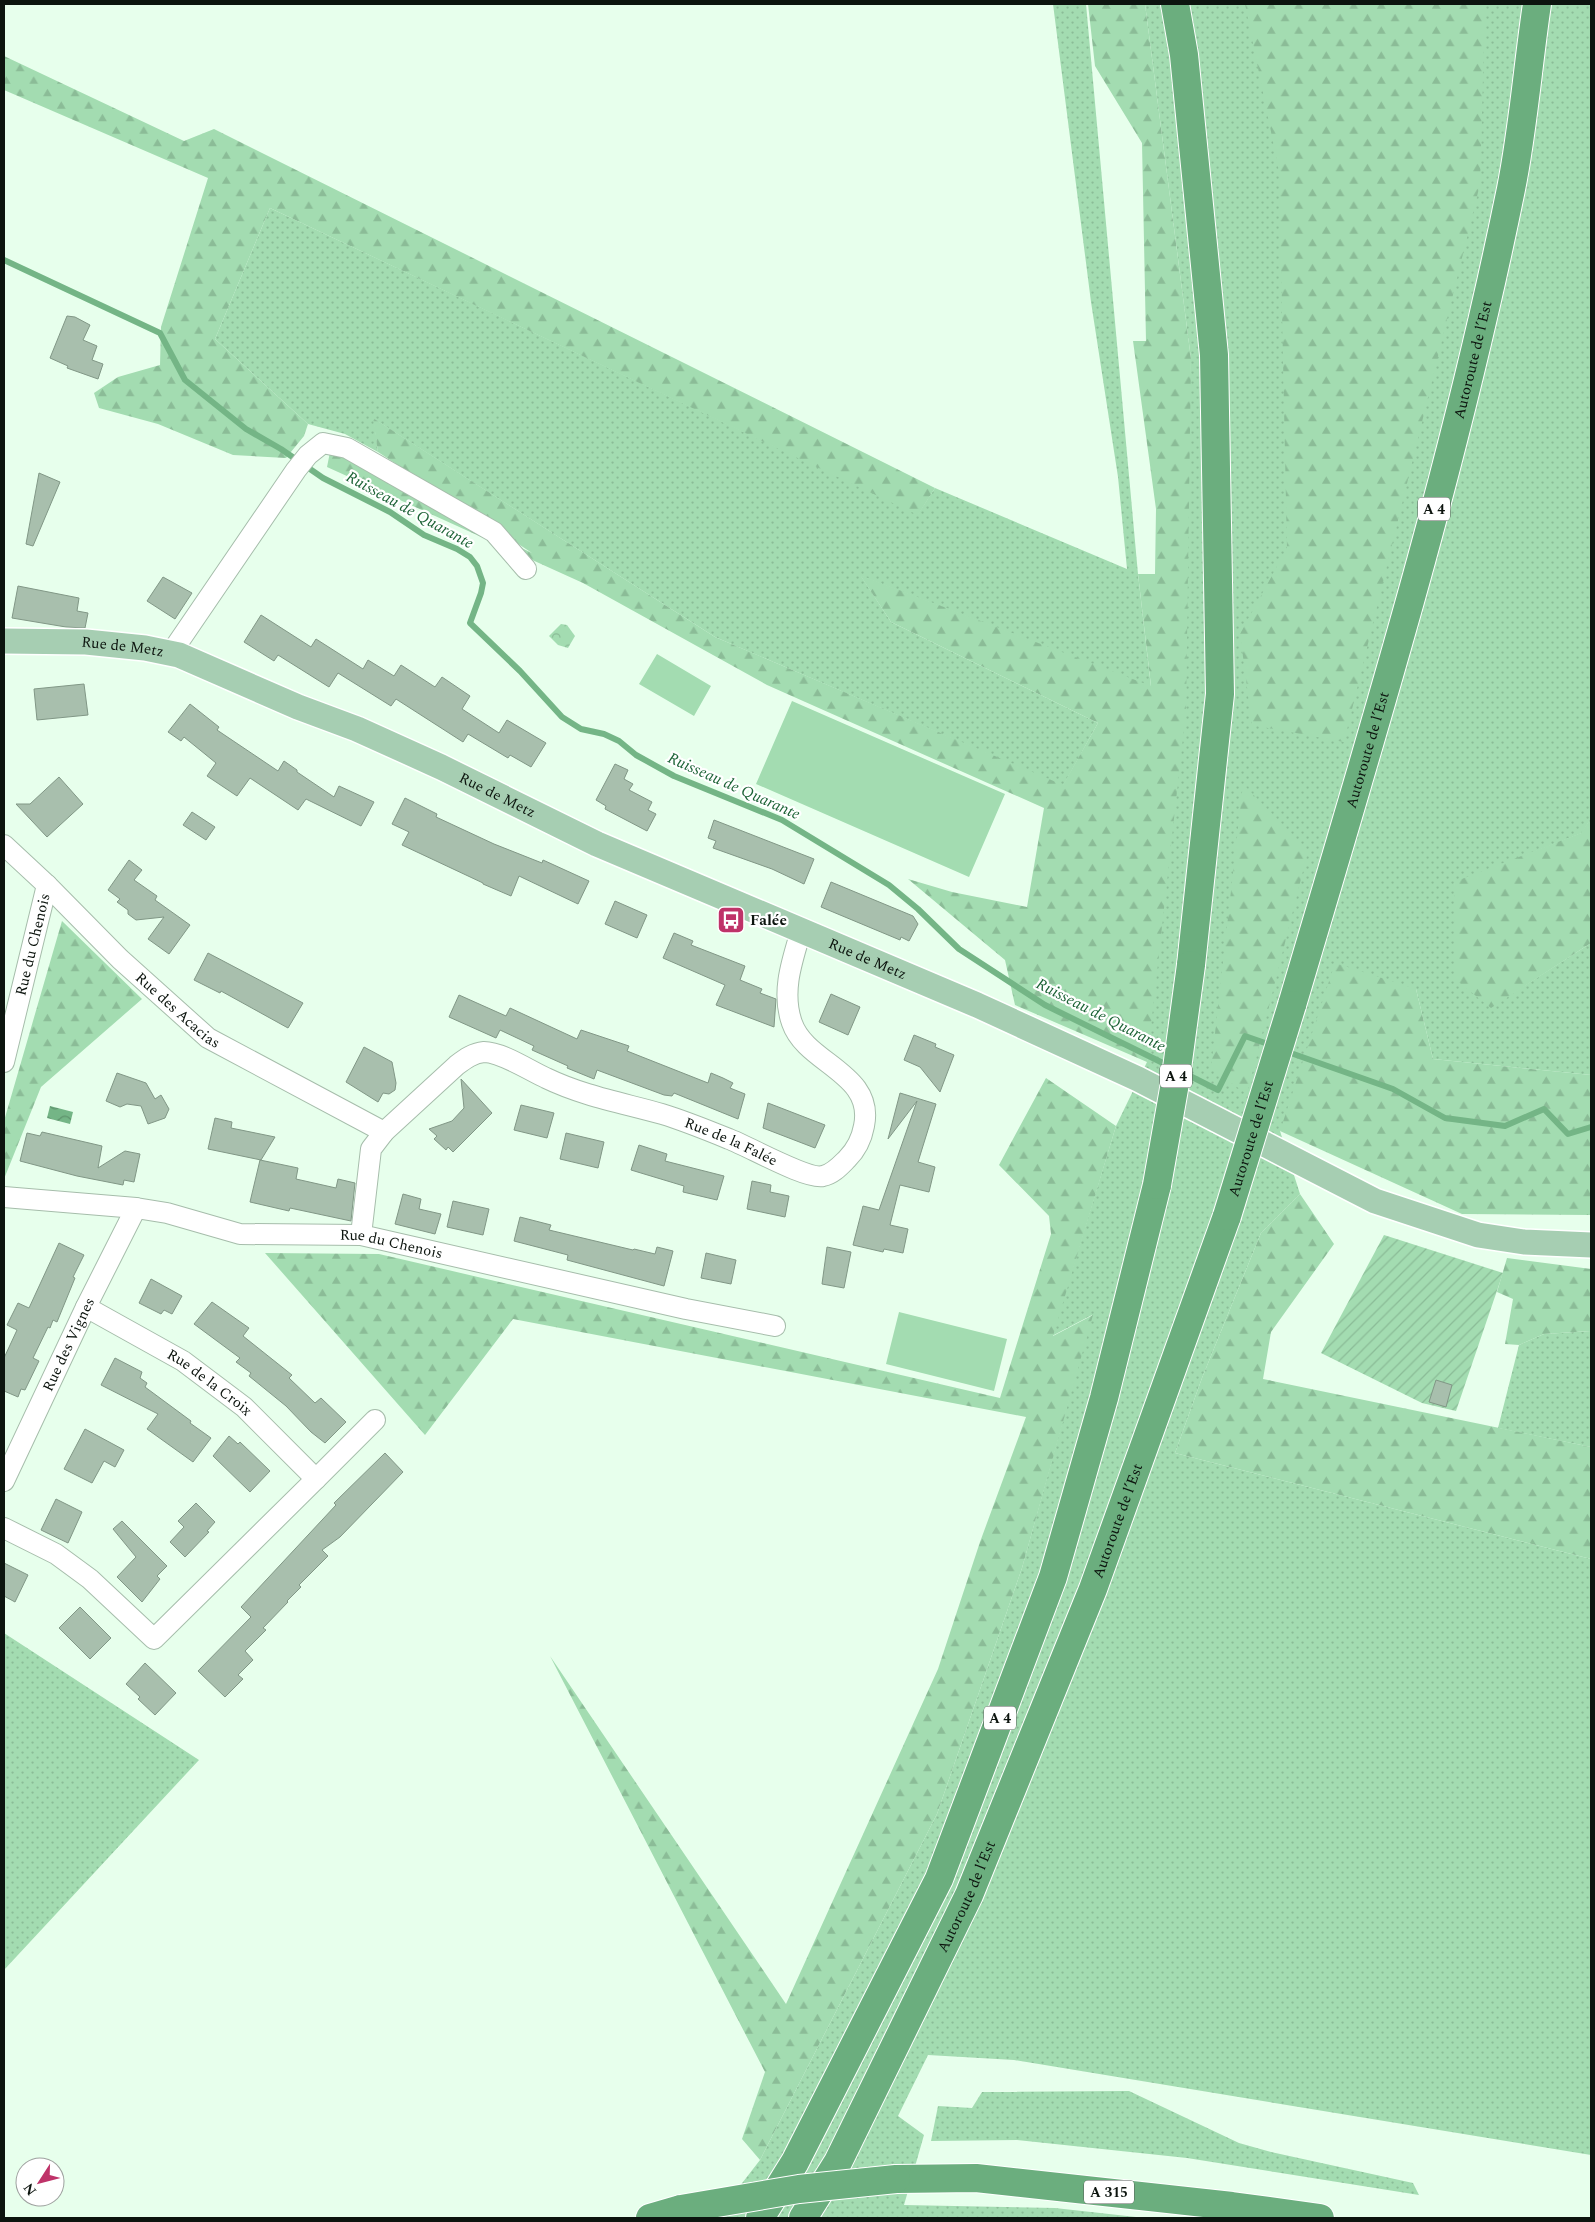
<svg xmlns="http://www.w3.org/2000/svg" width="1595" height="2222" viewBox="0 0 1595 2222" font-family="Spectral,serif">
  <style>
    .grass { fill: url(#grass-dots) }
    .forest { fill: url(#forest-firs) }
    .park { fill: url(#park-crowns) }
    .garden { fill: url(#garden-furrows) }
    .pitch { fill: #a3dcb1 }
    .water { fill: url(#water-waves) }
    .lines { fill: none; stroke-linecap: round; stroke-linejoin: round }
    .stream { stroke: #74b586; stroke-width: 6 }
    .building { fill: #a8bfad; stroke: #819786 }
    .minor-casing { stroke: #a6bdab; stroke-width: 22 }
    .major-casing { stroke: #fff; stroke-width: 28 }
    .highway-casing { stroke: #fff; stroke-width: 30 }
    .minor { stroke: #fff; stroke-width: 20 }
    .major { stroke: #a6ceb2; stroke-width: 25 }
    .highway { stroke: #6bae7e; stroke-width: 28 }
    .highway-bridge-casing { stroke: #fff; stroke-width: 30; stroke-linecap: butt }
    .highway-bridge { stroke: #6bae7e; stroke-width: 28 }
    .labels { text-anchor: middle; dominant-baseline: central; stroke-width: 4.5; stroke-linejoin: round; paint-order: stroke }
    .shield { fill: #fff; stroke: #555a56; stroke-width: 1 }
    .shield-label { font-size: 14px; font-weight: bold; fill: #0c140e }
    .street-label { font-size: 15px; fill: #0c140e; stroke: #fff }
    .poi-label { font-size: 15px; font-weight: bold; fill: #0c140e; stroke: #fff; text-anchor: start }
    .water-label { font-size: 16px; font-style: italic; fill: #1c6336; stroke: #fff }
  </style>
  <defs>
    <pattern id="grass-dots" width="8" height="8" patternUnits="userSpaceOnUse" patternTransform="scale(1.25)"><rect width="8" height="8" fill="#a3dcb1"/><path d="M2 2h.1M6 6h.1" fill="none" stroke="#8bbc97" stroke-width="1.8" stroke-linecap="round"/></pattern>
    <pattern id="forest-firs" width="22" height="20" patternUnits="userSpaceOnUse" patternTransform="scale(1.25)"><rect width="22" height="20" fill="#a3dcb1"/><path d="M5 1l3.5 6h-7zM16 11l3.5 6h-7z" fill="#8bbc97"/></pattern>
    <pattern id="park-crowns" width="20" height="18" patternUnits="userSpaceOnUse" patternTransform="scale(1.25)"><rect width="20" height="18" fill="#a3dcb1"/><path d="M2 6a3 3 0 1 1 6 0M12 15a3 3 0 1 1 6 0" fill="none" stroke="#8bbc97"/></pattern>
    <pattern id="garden-furrows" width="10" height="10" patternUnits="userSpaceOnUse" patternTransform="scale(1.25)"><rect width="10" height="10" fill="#a3dcb1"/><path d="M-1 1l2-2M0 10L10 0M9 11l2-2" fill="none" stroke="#8bbc97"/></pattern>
    <pattern id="water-waves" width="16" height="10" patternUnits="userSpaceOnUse" patternTransform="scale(1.25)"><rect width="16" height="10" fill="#74b586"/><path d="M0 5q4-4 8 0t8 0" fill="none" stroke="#5e926c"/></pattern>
  </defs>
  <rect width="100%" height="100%" fill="#e7ffec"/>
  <path class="grass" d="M1053,4H1086L1138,574L1151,687L861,576L891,622L1098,723L1063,786L715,637L374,419L378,452L345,434L308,424L215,339L270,208L918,514L935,488L1127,569L1118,477L1091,302Z
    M1145,4H1591V818L1582,833L1454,883L1491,1007L1591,943V1075L1433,1059L1416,989L1280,1131L1300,1194L1261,1233L1202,1378L1175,1453L1591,1559V2155L1014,2060L928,2055L898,2116L924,2135L904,2205L1055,2208L1145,2218H715L760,2160L937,1814L1022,1568L1092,1315L1052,1336L1116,1126L1147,1062L1191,359Z
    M1591,1331V1447L1498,1428L1519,1345L1544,1334Z
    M4,1633L199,1760L4,1970Z
    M1129,2091L1239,2143L1271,2152L1413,2183L1419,2195L1187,2158L1017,2140L931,2141L938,2106L972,2108L982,2092Z"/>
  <path class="forest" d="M1088,4H1145L1191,359L1186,710L1147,1062L1015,1005L1005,960L908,879L952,892L1027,907L1044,808L767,685L583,583L327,467L331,447L429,504L532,553L378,452L373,418L715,637L1063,785L1098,723L891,622L860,575L1151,686L1138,574H1155L1156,509L1133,341H1146L1142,143L1095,66Z
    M1245,4H1485L1480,184L1344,742L1252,725L1240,634L1287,548L1279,171Z
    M4,56L184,141L214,129L935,488L918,515L270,208L215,339L308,424L304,436L286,458L233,455L158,424L99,408L94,393L118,377L160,365L161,327L208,178L4,90Z
    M1243,784L1308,851L1247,1094L1211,1069Z
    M1591,818V943L1491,1008L1456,980L1454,882L1581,833Z
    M62,921L142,999L41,1087L4,1179V1121Z
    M1335,963L1416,989L1433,1059L1591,1075V1215L1462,1214L1280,1131Z
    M1046,1078L1116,1126L1053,1336L1093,1315L1022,1568L937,1814L760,2160L742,2139L765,2072L550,1656L786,2004L938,1669L980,1542L1026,1417L513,1319L425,1435L265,1253L379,1254L1000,1398L1051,1234L1049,1216L999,1165Z
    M1300,1194L1334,1244L1271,1332L1263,1379L1591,1447V1559L1175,1453L1202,1378L1261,1233Z
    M1507,1258L1591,1269V1331L1544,1334L1519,1345L1505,1344L1513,1299L1497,1292Z"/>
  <path class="park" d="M561,624L567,625L575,636L568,648L558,645L549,636Z"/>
  <path class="garden" d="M1384,1235L1503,1273L1456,1411L1422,1403L1321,1353Z"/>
  <path class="pitch" d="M657,654L711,686L694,716L639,684Z
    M792,701L1005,794L969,877L756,784Z
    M899,1312L1007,1339L994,1391L886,1364Z"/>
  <path class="water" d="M50,1106L73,1112L70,1124L47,1118Z"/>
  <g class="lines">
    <path class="stream" d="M4,260L160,333L185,380L246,429L281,449L323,478L390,512L424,535L457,549L470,557L477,566L483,583L481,593L470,623L520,671L562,717L581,729L604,734L619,741L636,755L674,776L782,820L889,885L918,909L959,949L1045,1005L1171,1067
      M1285,1051L1393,1089L1445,1118L1505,1126L1544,1109L1568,1134L1591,1127
      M1182,1072L1218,1090L1245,1036L1274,1046"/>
  </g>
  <path class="building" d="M67,316L75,317L90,325L83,340L97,346L92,360L103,364L98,379L67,368L68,366L50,358Z
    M39,473L60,482L33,546L26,544Z
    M163,577L192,593L175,619L147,601Z
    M18,586L79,598L77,611L88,613L85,628L66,627L12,618Z
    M261,615L311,647L316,639L363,669L368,660L394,676L401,665L435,687L442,677L470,696L462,709L499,733L507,720L546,743L531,767L510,755L508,758L468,734L463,742L396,699L391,706L338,673L329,687L278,655L274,661L244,642Z
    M84,684L88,715L37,720L34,689Z
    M190,704L219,727L217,730L278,771L284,761L297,770V772L334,797L339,786L374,802L361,826L306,799L298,810L250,778L237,796L207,776L216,763L184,737L181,741L168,732Z
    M615,764L628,770L624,779L633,784L629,790L652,802L648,810L656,814L647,831L605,809L606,806L596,800Z
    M59,777L83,804L47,837L16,804H30Z
    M405,798L437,814L436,817L494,844L542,863L543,860L589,881L578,904L519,876L511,896L483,884V883L402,845L409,832L392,824Z
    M192,812L215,827L206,840L183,825Z
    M714,820L814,859L804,884L772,869L713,848L716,841L708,838Z
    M129,860L142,870L134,880L157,896L155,900L190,925L169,954L148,939L164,917L136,920L128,914V910L117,902L120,899L108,890Z
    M831,882L913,916L918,924L909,941L901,937L900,940L821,907Z
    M615,901L647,915L637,938L605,924Z
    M674,933L693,941L691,945L745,966L740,980L762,989L760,993L776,999L774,1027L716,1005L725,985L663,958Z
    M208,953L303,1003L288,1028L221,991L220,993L194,980Z
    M831,994L860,1007L848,1035L819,1022Z
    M459,995L506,1016L510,1008L577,1039L581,1030L629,1046L627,1051L708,1083L711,1073L723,1078L733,1083L730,1088L745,1094L738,1119L674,1093L672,1096L664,1095L597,1070L594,1079L567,1068L568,1066L532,1050L534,1046L500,1030L496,1038L449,1017Z
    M914,1035L936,1044L935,1047L954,1055L940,1092L920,1067L904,1060Z
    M364,1047L392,1062L396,1083L395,1090L389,1094L383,1093L378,1102L346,1082Z
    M117,1073L146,1083L155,1099L161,1095L169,1109L165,1118L148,1124L141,1106L127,1104L120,1107L106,1101Z
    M461,1079L492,1113L453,1152L448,1147L446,1150L434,1139L437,1136L429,1129L452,1121L464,1108Z
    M900,1093L936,1104L918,1162L935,1167L929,1192L900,1185L890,1225L908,1229L903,1253L884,1249L883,1252L853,1245L863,1206L879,1210L917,1101L888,1139Z
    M768,1103L825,1125L815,1148L763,1128Z
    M521,1105L554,1113L547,1138L514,1130Z
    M215,1118L232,1122L231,1128L275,1137L261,1160L208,1149Z
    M42,1132L102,1146L98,1168L125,1151L140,1154L134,1182L124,1180L123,1185L77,1176L20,1161L27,1133L40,1136Z
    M566,1133L604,1142L598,1168L560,1159Z
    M639,1145L667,1154L665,1161L724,1176L717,1200L683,1192L684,1186L631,1170Z
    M260,1160L298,1168L296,1179L336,1188L338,1179L355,1183L351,1221L290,1208L289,1211L250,1202Z
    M752,1181L771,1185L770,1192L789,1196L785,1217L747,1209Z
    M403,1194L421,1199L419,1209L441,1214L435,1234L395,1224Z
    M453,1201L489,1209L483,1235L447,1227Z
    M520,1217L551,1225L549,1230L633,1250L634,1249L655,1254L657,1247L673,1251L664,1286L567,1260L568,1255L514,1241Z
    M59,1243L84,1255L73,1277L75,1278L57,1322L53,1320L50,1328L48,1327L33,1358L39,1361L25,1390L21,1389L18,1397L4,1391V1358L17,1330L7,1325L18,1303L29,1308Z
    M827,1247L851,1252L844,1288L822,1284Z
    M706,1253L736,1260L731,1284L701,1278Z
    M151,1279L182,1296L172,1314L164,1310L161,1314L139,1303Z
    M212,1302L249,1328L243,1336L292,1375L289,1378L315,1403L321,1398L346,1422L325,1443L311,1432L286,1406L249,1376L251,1373L236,1362L240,1358L194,1324Z
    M115,1358L142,1372L140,1378L147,1383L145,1387L191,1421L190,1423L211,1438L193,1462L147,1429L158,1414L101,1385Z
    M1436,1380L1452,1385L1446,1407L1429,1402Z
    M85,1429L124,1450L115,1467L104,1461L92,1483L64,1469Z
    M229,1436L238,1444L240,1442L270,1471L250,1492L213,1456Z
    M385,1453L403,1472L340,1537L322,1550L328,1556L299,1585L301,1587L287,1601L288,1602L263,1628L266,1630L245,1651L253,1660L238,1675L243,1679L225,1697L198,1671L251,1617L241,1607L336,1505L334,1503Z
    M56,1499L82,1512L68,1543L41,1530Z
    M196,1503L215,1522L207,1531L209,1532L185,1557L170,1542L184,1527L178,1521Z
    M122,1521L167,1566L157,1576L160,1579L142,1602L117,1577L136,1557L113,1529Z
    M4,1563L28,1575L15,1602L4,1596Z
    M80,1607L111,1638L90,1659L59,1628Z
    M145,1663L176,1693L155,1715L138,1699L140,1697L126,1684Z"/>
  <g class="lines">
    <g class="minor-casing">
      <g id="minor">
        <path d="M171,653L296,470L308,455L323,443L347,448L494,532L526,569"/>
        <path id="s1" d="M4,845L47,885L120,959L208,1038L384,1132"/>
        <path id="s2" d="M4,1062L47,885"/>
        <path id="s3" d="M4,1197L136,1208L167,1213L240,1234L361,1235L686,1309L775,1326"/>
        <path id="s4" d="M361,1235L371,1149L384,1132L457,1065C465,1059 473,1053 484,1052C502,1052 530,1071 546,1078C583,1096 623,1103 662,1114C685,1121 707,1130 729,1139C748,1146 807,1180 823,1176C833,1174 840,1166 847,1159C856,1150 862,1137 864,1126C875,1073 806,1064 792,1023C781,992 792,961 801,931"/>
        <path id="s5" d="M86,1307L183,1361L244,1407L316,1479L375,1420"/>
        <path id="s6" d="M4,1481L86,1307L136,1208"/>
        <path d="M4,1528L56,1554L90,1579L154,1639L316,1479"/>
      </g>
    </g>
    <g class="major-casing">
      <g id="major">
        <path id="s7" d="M4,641L86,642L145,648L179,655L298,707L357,729L441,767L597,844L977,1005L1138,1079L1375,1201L1478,1235L1524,1242L1591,1245"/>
      </g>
    </g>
    <g class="highway-casing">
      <g id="highway">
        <path d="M1175,4L1184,55L1214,355L1220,694L1191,965"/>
        <path id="s8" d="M1292,1005C1372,735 1455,465 1511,189C1523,130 1528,64 1537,4"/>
        <path d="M896,2179L976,2178L1232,2206L1320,2218"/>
        <path d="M650,2218L681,2209"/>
        <path d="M760,2218L795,2162L939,1879L1053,1577L1104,1398L1157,1185"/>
        <path id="s9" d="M803,2218L838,2162L969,1895L1093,1589L1227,1216"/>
      </g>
    </g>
    <use href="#minor" class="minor"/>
    <use href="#major" class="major"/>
    <use href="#highway" class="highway"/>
    <g class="highway-bridge-casing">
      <g id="highway-bridge">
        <path d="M1157,1185L1175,1083L1191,965"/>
        <path id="s10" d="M1227,1216L1292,1005"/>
        <path d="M681,2209L799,2189L896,2179"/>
      </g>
    </g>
    <use href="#highway-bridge" class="highway-bridge"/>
  </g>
  <defs>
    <g id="bus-square" transform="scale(1.4375)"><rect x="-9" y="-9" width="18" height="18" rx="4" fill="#bf3369" stroke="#fff"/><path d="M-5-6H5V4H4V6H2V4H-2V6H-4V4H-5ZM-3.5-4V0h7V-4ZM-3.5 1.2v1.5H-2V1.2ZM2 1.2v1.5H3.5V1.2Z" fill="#fff"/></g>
  </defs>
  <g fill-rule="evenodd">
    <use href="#bus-square" x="731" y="920"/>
  </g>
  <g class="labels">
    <g class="shield">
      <rect x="1418" y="497.5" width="32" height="23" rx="4"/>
      <rect x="1160" y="1064.5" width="32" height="23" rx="4"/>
      <rect x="984" y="1706.5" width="32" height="23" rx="4"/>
      <rect x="1084" y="2180.5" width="50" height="23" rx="4"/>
    </g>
    <g class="shield-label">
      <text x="1434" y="509">A 4</text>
      <text x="1176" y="1076">A 4</text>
      <text x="1000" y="1718">A 4</text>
      <text x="1109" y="2192">A 315</text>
    </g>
    <g class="street-label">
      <text stroke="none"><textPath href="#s8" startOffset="670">Autoroute de l’Est</textPath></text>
      <text stroke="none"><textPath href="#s7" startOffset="119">Rue de Metz</textPath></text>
      <text stroke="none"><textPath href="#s8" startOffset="266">Autoroute de l’Est</textPath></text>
      <text stroke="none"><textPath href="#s7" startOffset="524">Rue de Metz</textPath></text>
      <text stroke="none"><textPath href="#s2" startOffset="121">Rue du Chenois</textPath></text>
      <text stroke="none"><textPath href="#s7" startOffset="929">Rue de Metz</textPath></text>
      <text stroke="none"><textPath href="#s1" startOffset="240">Rue des Acacias</textPath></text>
      <text stroke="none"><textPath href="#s10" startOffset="81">Autoroute de l’Est</textPath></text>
      <text stroke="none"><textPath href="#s4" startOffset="501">Rue de la Falée</textPath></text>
      <text stroke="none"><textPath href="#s3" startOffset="392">Rue du Chenois</textPath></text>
      <text stroke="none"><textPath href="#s6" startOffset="151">Rue des Vignes</textPath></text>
      <text stroke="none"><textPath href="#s5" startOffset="145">Rue de la Croix</textPath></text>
      <text stroke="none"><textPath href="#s9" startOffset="766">Autoroute de l’Est</textPath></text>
      <text stroke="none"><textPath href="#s9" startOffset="361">Autoroute de l’Est</textPath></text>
    </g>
    <g class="poi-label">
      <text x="750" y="920">Falée</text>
    </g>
    <g class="water-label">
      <text transform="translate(410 510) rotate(29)">Ruisseau de Quarante</text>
      <text transform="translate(734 786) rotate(24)">Ruisseau de Quarante</text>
      <text transform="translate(1101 1015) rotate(27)">Ruisseau de Quarante</text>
    </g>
  </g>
  <rect width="1595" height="2222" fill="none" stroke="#0c140e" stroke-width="10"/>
  <g transform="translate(40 2182) rotate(234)"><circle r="24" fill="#ffffff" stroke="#9ea19f"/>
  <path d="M0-4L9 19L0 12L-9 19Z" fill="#bf3369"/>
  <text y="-8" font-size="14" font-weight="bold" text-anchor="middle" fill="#0c140e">N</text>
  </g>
</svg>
